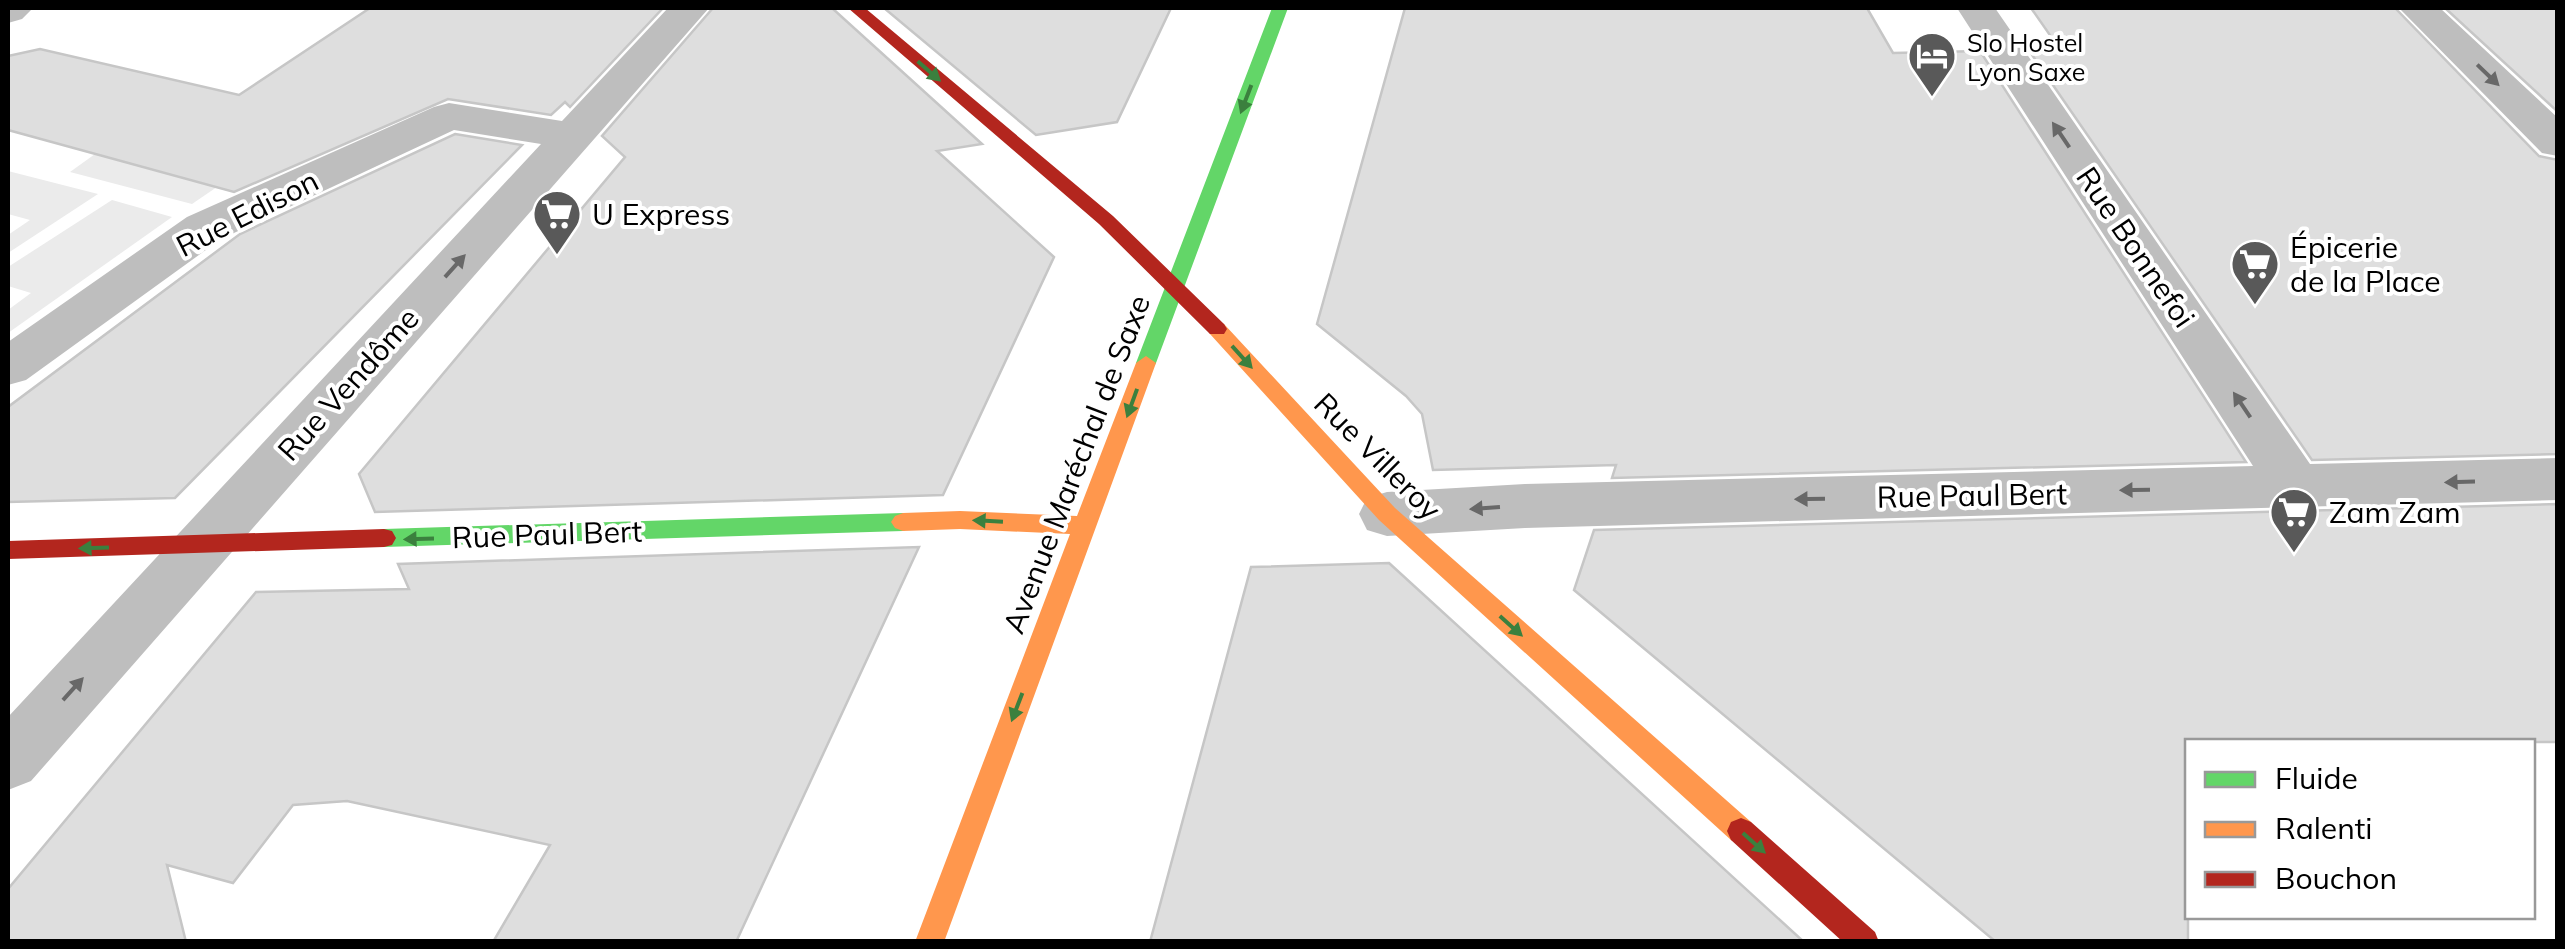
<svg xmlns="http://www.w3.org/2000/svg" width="2565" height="949" viewBox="0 0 2565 949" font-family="Mulish,sans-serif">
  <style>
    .green { fill: #ebebeb }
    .building { fill: #dedede; stroke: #c6c6c6; stroke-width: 2.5 }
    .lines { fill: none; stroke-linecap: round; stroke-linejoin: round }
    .street { fill: #bebebe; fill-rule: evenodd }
    .fast { fill: #63d668; fill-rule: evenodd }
    .slow { fill: #ff974d; fill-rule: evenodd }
    .jam { fill: #b3261e; fill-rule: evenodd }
    .oneway { fill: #3b803e }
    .oneway2 { fill: #686868 }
    .labels { text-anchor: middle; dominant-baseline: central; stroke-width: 8; stroke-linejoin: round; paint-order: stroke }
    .far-poi-label { font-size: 25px; fill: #000; stroke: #fff; text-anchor: start }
    .street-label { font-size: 30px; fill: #000; stroke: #fff }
    .poi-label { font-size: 30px; fill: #000; stroke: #fff; text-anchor: start }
  </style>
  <rect width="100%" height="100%" fill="#fff"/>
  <path class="green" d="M109,144L233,176L192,204L70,172Z
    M8,171L98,194L8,253V235L30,220L8,214Z
    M112,200L172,217L8,333V310L31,293L8,286V267Z"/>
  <path class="building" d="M370,8H663L570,107L565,102L551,115L448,99L234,192L8,130V56L40,49L239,95Z
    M713,8H832L982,144L937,151L1054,257L943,495L375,512L359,474L625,157L602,136Z
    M884,8H1171L1117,122L1036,135Z
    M1405,8H1867L1893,53L1980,51L2246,462L1612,478L1616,465L1433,470L1422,414L1406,396L1317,324Z
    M2031,8H2395L2539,156L2558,160V454L2312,460L2028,49L2059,48Z
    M2445,8H2558V112Z
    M455,134L522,145L175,498L8,502V407L240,234Z
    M2558,504V742H2188V942H1996L1574,590L1594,530Z
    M919,547L736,942H493L550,845L347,801L293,805L233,883L167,865L186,942H8V889L256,592L409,589L398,564Z
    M1389,563L1804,942H1150L1251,567Z"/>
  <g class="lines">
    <path class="street" d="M8,8H33L22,19L8,23Z
      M668,8H709L31,781L8,790V717L541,144L454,130L221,239L26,380L8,385V342L187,217L434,107L449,103L562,121Z
      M1957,8H1995L2310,464L2558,458V500L1525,528L1387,536L1367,530L1359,514L1367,498L1387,492L1525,484L2253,466Z
      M2399,8H2440L2558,118V156L2542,153Z"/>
    <path class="fast" d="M1272,8H1288L1156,363L1153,368H1139L1136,363Z
      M903,513L911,516L915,522L911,528L903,531L384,547L376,545L372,538L376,531L384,529Z"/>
    <path class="slow" d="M1217,322L1224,324L1395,508L1751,822L1755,831L1751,840L1741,844L1731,840L1379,520L1210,334L1207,329L1210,324Z
      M1146,356L1156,363L944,942H915L1070,534L960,529L903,531L895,528L891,522L895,516L903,513L960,511L1077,516L1136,363Z"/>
    <path class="jam" d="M848,8H865L1113,216L1224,324L1227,329L1224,334H1210L1099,224Z
      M384,529L392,531L396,538L392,545L384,547L8,559V541Z
      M1741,818L1751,822L1875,932L1879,942H1843L1731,840L1727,831L1731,822Z"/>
  </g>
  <defs><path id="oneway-solid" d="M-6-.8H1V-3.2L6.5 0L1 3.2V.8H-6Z" transform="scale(2.5)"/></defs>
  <g class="oneway">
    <use href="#oneway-solid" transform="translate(929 71) rotate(41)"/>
    <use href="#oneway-solid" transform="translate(1246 99) rotate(111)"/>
    <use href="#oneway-solid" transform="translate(1242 357) rotate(48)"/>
    <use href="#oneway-solid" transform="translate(1132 403) rotate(110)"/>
    <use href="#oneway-solid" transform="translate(988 521) rotate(-177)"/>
    <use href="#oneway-solid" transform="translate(419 539) rotate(178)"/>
    <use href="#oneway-solid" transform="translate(94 548) rotate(178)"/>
    <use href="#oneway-solid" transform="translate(1511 626) rotate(42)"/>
    <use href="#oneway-solid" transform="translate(1017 707) rotate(111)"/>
    <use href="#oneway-solid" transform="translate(1754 843) rotate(42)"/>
  </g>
  <g class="oneway2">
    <use href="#oneway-solid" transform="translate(2488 75) rotate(44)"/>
    <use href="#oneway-solid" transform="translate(2061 135) rotate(-124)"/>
    <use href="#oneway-solid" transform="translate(455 266) rotate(-48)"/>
    <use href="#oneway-solid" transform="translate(2242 405) rotate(-124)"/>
    <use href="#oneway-solid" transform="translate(2460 482) rotate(178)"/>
    <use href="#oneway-solid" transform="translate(2135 490) rotate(179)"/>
    <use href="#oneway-solid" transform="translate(1810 499) rotate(179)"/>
    <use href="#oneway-solid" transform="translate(1485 508) rotate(176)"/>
    <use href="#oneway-solid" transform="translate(73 689) rotate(-48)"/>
  </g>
  <defs>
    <g id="hotel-pin" transform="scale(2.5)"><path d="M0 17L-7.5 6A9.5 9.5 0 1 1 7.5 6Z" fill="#595959" stroke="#fff"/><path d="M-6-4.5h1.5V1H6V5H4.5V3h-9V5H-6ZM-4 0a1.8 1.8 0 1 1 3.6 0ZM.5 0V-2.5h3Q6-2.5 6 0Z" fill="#fff"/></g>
    <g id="supermarket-pin" transform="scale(2.5)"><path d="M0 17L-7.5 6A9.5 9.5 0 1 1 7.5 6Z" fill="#595959" stroke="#fff"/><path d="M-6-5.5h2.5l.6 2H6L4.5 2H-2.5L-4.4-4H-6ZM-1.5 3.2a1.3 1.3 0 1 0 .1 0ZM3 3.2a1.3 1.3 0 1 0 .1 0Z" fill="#fff"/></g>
  </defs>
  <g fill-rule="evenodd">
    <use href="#hotel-pin" x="1932" y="56"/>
    <use href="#supermarket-pin" x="557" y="214"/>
    <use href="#supermarket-pin" x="2255" y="264"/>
    <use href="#supermarket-pin" x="2294" y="512"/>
  </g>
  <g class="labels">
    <g class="far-poi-label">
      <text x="1967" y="42">Slo Hostel<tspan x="1967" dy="29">Lyon Saxe</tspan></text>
    </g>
    <g class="street-label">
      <text transform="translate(247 213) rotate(-27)">Rue Edison</text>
      <text transform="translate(2136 247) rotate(56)">Rue Bonnefoi</text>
      <text transform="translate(348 384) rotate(-48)">Rue Vendôme</text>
      <text transform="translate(1378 456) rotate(45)">Rue Villeroy</text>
      <text transform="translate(1076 464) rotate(-69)">Avenue Maréchal de Saxe</text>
      <text transform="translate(1972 495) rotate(-1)">Rue Paul Bert</text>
      <text transform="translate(547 534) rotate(-2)">Rue Paul Bert</text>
    </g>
    <g class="poi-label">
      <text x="592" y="214">U Express</text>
      <text x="2290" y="247">Épicerie<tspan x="2290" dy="34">de la Place</tspan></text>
      <text x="2329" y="512">Zam Zam</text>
    </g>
  </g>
  <rect width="2565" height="949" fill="none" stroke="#000000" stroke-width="20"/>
  <rect x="2185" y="739" width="350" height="180" fill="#ffffff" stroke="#999999" stroke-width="2.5"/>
  <rect x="2205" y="772" width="50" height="15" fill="#63d668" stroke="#999999" stroke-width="2.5"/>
  <text x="2275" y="789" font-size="30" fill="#000000">Fluide</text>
  <rect x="2205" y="822" width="50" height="15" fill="#ff974d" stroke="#999999" stroke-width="2.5"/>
  <text x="2275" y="839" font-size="30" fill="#000000">Ralenti</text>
  <rect x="2205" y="872" width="50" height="15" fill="#b3261e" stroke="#999999" stroke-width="2.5"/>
  <text x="2275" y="889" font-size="30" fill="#000000">Bouchon</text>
</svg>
